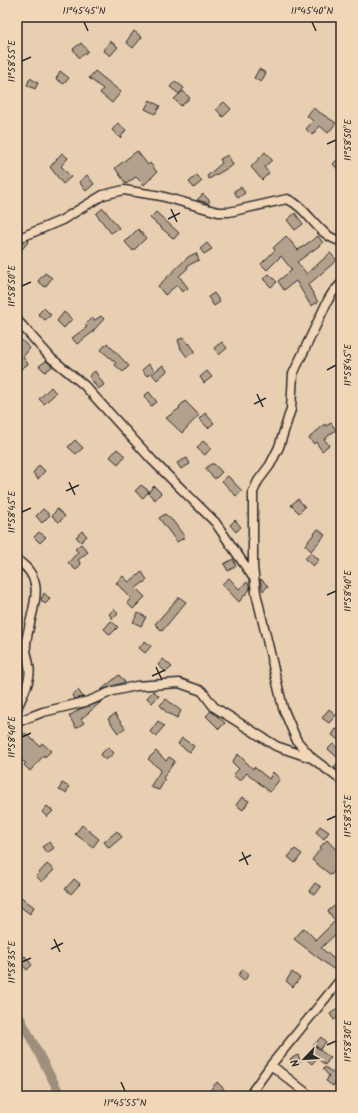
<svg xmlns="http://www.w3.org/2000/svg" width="358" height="1113" viewBox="0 0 358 1113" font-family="Kalam,sans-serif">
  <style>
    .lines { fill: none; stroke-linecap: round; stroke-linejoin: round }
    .canal { stroke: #9e8e7d; stroke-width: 9 }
    .building { fill: #b3a18d; stroke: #2b2b2b }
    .minor-casing { stroke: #2b2b2b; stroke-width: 11 }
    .minor { stroke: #f1d6b8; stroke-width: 8 }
    .ticks { fill: none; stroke: #2b2b2b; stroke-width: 1.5 }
    .neatline { fill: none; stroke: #2b2b2b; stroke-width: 1.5 }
    .ticks-label { font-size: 10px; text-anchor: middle; fill: #2b2b2b }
  </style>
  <rect width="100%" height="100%" fill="#e9cfb2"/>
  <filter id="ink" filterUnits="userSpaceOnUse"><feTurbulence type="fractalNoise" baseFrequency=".025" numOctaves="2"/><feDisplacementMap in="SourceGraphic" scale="8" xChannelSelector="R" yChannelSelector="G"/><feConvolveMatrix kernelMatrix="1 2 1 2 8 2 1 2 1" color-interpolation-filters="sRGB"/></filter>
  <g filter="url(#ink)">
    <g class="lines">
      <path class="canal" d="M17,1012L61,1096"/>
    </g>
    <path class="building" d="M134,31L142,37L133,48L126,42Z
      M110,41L118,47L110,56L103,50Z
      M81,43L88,51L79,58L73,49Z
      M259,69L266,73L261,82L254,78Z
      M60,71L69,78L64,84L56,79Z
      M95,71L121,92L112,103L100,93L103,89L89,78Z
      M30,78L38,83L35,89L27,85Z
      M175,81L184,88L179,94L170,87Z
      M183,91L190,98L181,106L174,99Z
      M150,100L160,106L155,114L145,109Z
      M224,102L231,109L223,117L216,109Z
      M313,108L336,123L328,133L320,126L312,135L306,129L313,121L307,116Z
      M118,123L126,130L120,138L112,130Z
      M137,151L148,165L150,163L157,172L144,185L136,177L126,184L115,168Z
      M265,152L272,160L264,167L269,173L262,180L251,167Z
      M62,153L68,158L61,166L71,177L63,184L50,167Z
      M228,155L233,165L209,179L207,176L222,163L220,159Z
      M341,156V173L333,164Z
      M87,175L94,184L86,191L79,182Z
      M197,175L202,181L194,188L189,182Z
      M241,187L245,193L238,198L234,191Z
      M203,194L210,201L208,203L197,200Z
      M103,208L119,228L111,233L96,214Z
      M156,212L179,233L174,239L150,218Z
      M295,213L303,224L295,230L287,220Z
      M138,229L146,238L133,251L125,242Z
      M286,236L298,250L318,236L323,243L297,262L307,274L330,253L337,260L308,285L318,302L311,306L296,281L284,290L278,281L292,270L281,256L267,270L261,264L275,250L273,248Z
      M28,240L29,241L17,255V244Z
      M207,243L212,249L204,254L200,249Z
      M196,253L199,260L187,266L188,268L179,276L188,288L182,292L177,285L165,295L158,286L188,257Z
      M45,273L52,278L45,287L38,281Z
      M269,274L277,282L271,287L263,279Z
      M214,293L220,302L214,306L208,297Z
      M44,308L51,315L45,320L38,314Z
      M64,312L72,319L64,328L57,321Z
      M101,316L104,319L93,331V332L77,344L72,338L87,327L85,325L92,318L95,320Z
      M17,336L30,348L23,357L28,364L21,369L17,365Z
      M184,337L188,344L189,343L195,351L187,357L181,349L178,340Z
      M222,342L227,348L219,355L214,348Z
      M107,343L129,366L123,372L115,365L116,363L101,350Z
      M46,361L53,366L45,372L39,366Z
      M149,364L154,370L147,376L142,370Z
      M163,365L167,371L157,380L152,374Z
      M95,371L104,385L98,389L89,376Z
      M207,371L212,377L204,383L200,377Z
      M51,387L56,393L44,404L39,399Z
      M149,392L157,402L151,406L144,396Z
      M185,401L199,415L182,433L166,418L180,408L179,407Z
      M205,413L214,423L208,428L199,419Z
      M331,423L336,430L324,439L329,445L322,451L316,442L314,444L309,438L325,424L326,426Z
      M75,440L83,448L76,454L68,447Z
      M203,441L211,448L205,455L197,448Z
      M117,449L125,456L118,464L110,457Z
      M187,458L190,464L181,469L177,463Z
      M211,464H214L222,472L215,479L205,469Z
      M39,465L45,471L38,479L33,473Z
      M228,476L242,491L236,496L222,481Z
      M141,485L149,491L143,498L135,491Z
      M154,486L161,493L155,500L148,493Z
      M298,499L305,507L299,513L291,505Z
      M43,509L50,515L42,523L36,516Z
      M57,509L65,516L59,522L52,516Z
      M165,514L173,521L185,537L177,542L159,518Z
      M235,520L241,527L236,532L230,525Z
      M318,529L325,535L311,551L305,545Z
      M82,531L87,536L81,542L76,537Z
      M39,532L46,537L40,543L34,537Z
      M81,544L88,552L78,560L81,564L76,570L68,563L78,552L75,549Z
      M311,552L319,560L313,566L305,559Z
      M233,559L236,566L228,571L224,564Z
      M142,572L147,580L136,588L145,597L133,609L127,603L131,598L116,583L123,576L129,582Z
      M229,578L239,589L247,582L249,585L250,589L239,602L222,584Z
      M261,579L268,586L263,591L260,580Z
      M44,593L50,599L45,604L41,600Z
      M179,597L186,602L162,631L155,624Z
      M114,609L118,614L113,619L109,614Z
      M138,613L146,617L141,626L133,622Z
      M111,621L118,627L110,635L104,629Z
      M145,641L151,646L145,653L139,648Z
      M163,659L172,667L166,672L158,665Z
      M21,660L24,669L17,678V665Z
      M119,675L125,682L101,690Z
      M78,690L83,697L74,699L72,695Z
      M153,691L159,696L152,703L147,698Z
      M166,699L181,711L177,718L166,712L160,705Z
      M101,702L81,719L84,723L76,728L69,716L80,709Z
      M329,709L336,715L329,723L322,718Z
      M211,711L225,723L219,729L206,716Z
      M115,714L125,728L118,733L108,719Z
      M158,721L164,726L156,736L150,732Z
      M336,729L341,732V742L332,735Z
      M25,733L40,746L42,743L51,751L45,757L44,755L30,771L24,765L26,763L17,758V743Z
      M182,738L194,746L190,752L178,744Z
      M333,744L341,751V773L334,767L340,760L328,749Z
      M108,747L114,753L106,760L100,755Z
      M156,751L166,761L169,757L175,761L163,778L165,780L159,790L150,787L161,770L148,759Z
      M238,754L253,769L254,767L269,779L273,772L280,779L270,792L247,773L240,781L233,775L239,769L232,762Z
      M62,783L69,787L66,793L59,790Z
      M242,797L249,801L243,810L236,805Z
      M47,806L53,811L47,817L42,812Z
      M82,825L99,839L93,847L75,834Z
      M320,826L329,832L324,839L316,832Z
      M117,831L122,837L109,848L104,842Z
      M327,840L341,855V863L331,875L312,860L321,848L320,847Z
      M49,842L54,848L47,853L42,847Z
      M295,849L302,854L295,863L288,857Z
      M47,864L54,870L42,882L36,876Z
      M74,879L80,884L71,894L65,889Z
      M315,883L321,887L315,895L309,891Z
      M17,894L34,907L30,914L17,904Z
      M341,901V929L321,948L339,963L333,969L294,939L304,928L316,940L335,921L328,911Z
      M25,956L32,965L27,970L19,961Z
      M243,969L249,974L244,981L238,976Z
      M292,972L300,978L293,987L286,981Z
      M338,1008L341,1015L334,1020L330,1014Z
      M321,1037L326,1042L320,1049L314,1045Z
      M314,1045L330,1058L325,1065L317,1058L312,1064L305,1058Z
      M298,1055L301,1062L294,1067L290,1059Z
      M325,1067L341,1079V1090L335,1083L333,1086L326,1081L329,1076L323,1069Z
      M217,1082L224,1089L218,1096H205Z"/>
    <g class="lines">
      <g class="minor-casing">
        <path id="minor" d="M17,239L62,220L103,195L124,190L161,196L218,212H229L287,199C308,207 318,237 341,241
          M341,284L333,292L328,300L293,374L291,409L279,447L270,465L258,481L253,492V567L256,593L283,708L297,741L312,758L341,780
          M17,320L51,358L84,385L153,461L215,522L253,577
          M17,560C51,582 29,612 26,644C25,651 28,657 29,665C32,680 23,694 17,708
          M17,722L43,712L89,701L113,691L136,686L179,683L202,691L214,707L276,746L311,758
          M271,1065L310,1096
          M249,1096L271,1065L341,979"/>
      </g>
      <use href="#minor" class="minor"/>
    </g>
  </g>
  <path class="ticks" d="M84,22L88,31M312,22L316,31M22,61L31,57M327,144L336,140M171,209L177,222M168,219L180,213M22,286L31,282M327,370L336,365M257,394L263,407M254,404L266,398M69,482L75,495M66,491L79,485M22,512L31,508M327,595L336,591M156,667L162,680M152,676L165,670M22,737L31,733M327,820L336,816M242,852L248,865M239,861L251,855M54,939L60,952M51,949L63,943M22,962L31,958M327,1045L336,1041M121,1082L125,1091"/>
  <rect width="358" height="1113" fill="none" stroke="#f1d6b8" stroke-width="44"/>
  <g transform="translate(304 1059) rotate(245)" stroke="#f1d6b8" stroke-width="3" paint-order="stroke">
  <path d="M0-3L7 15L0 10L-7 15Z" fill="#2b2b2b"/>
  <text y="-6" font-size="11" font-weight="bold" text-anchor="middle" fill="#2b2b2b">N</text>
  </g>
  <rect x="22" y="22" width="314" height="1069" class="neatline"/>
  <g class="ticks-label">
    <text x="84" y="14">11°45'45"N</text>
    <text x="312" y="14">11°45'40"N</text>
    <text transform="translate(11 61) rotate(-90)" y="4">11°58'55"E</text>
    <text transform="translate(347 140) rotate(-90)" y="4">11°58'50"E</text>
    <text transform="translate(11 286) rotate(-90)" y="4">11°58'50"E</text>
    <text transform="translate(347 365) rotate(-90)" y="4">11°58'45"E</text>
    <text transform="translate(11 512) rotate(-90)" y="4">11°58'45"E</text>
    <text transform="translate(347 591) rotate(-90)" y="4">11°58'40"E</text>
    <text transform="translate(11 737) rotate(-90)" y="4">11°58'40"E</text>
    <text transform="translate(347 816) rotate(-90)" y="4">11°58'35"E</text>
    <text transform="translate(11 962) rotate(-90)" y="4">11°58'35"E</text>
    <text transform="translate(347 1041) rotate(-90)" y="4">11°58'30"E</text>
    <text x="125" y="1106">11°45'55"N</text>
  </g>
</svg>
